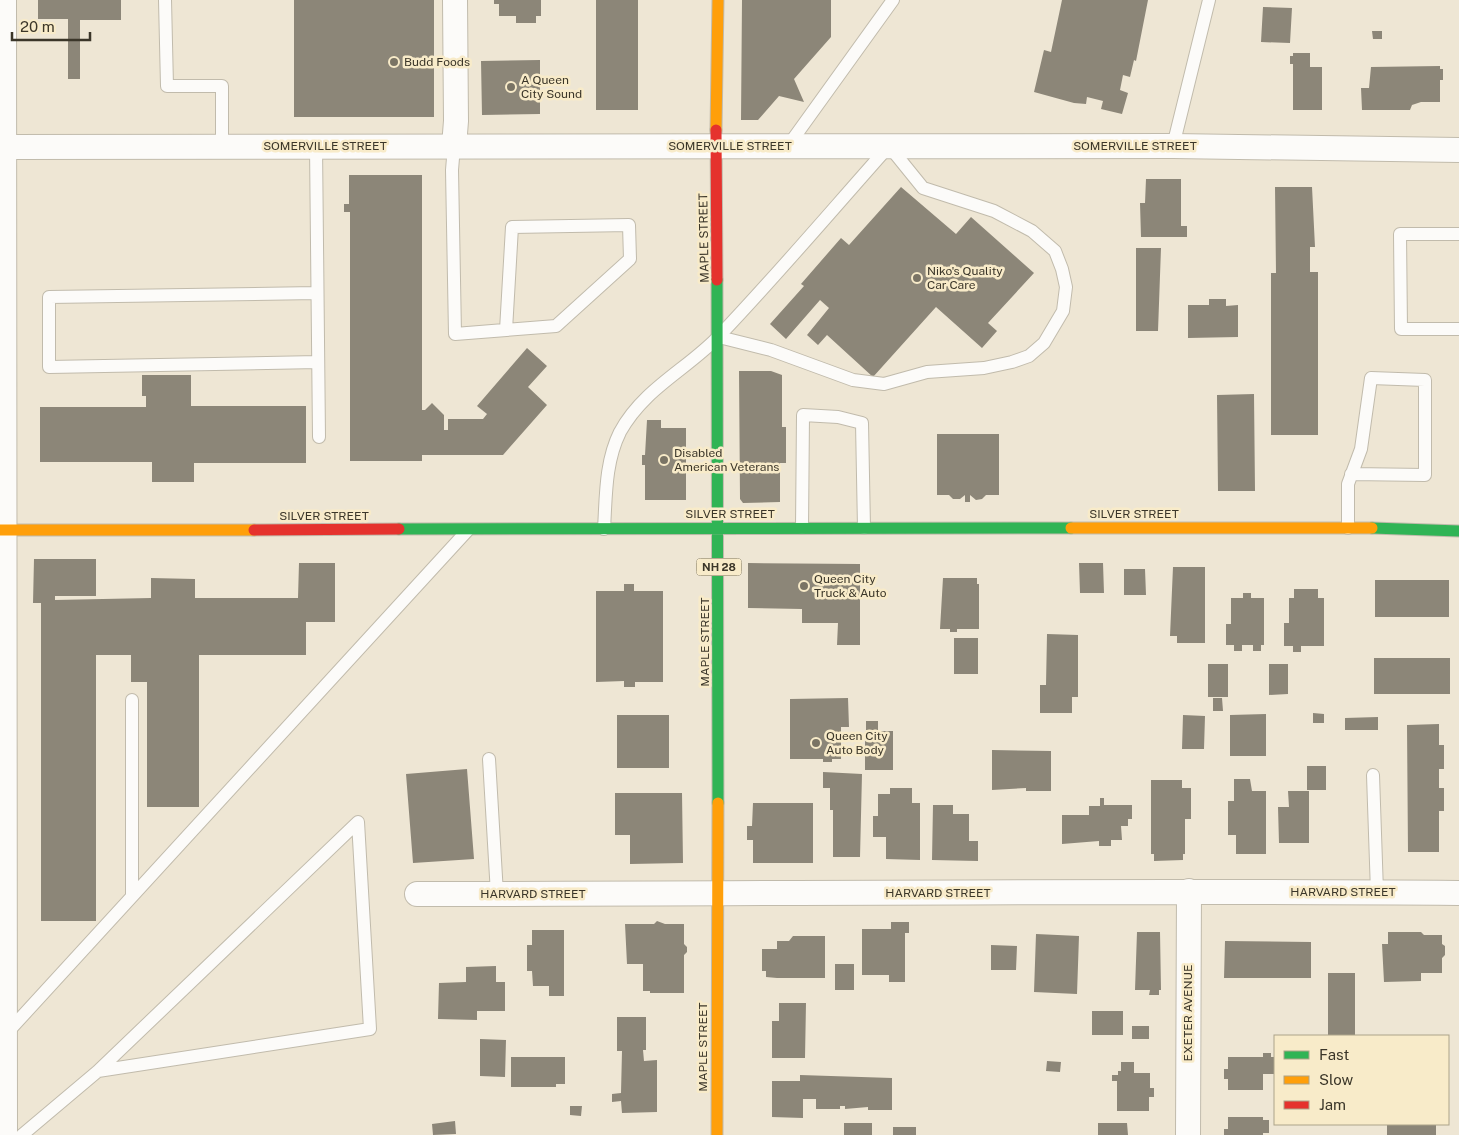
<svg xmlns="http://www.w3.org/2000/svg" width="1459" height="1135" viewBox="0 0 1459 1135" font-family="'Public Sans',sans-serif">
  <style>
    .building { fill: #8c8678 }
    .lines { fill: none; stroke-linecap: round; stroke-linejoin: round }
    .lane-casing { stroke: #c1bbac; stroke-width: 14 }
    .street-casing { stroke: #c1bbac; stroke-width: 26 }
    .fast-casing { stroke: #c1bbac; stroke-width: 13 }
    .slow-casing { stroke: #c1bbac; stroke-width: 13 }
    .jam-casing { stroke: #c1bbac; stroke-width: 13 }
    .lane { stroke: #fcfbf9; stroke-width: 12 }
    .street { stroke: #fcfbf9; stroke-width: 24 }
    .fast { stroke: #30b455; stroke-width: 11 }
    .slow { stroke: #ff9f0a; stroke-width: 11 }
    .jam { stroke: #e5322d; stroke-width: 11 }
    .poi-dot { fill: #7a7465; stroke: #f8ebc9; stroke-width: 2 }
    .labels { text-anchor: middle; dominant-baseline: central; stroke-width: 5; stroke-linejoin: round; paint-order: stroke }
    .shield { fill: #f8ebc9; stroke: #746c59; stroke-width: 1 }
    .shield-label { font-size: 11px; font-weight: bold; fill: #3b3629 }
    .poi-label { font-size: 12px; fill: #3b3629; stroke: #f8ebc9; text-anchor: start }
    .street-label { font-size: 12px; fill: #3b3629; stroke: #f8ebc9 }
  </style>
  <rect width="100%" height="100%" fill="#eee6d4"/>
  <path class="building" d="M38,0H121V20H80V79H68V19H38Z
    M294,0H434V117H294Z
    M494,0H541V16H536V23H516V16H499V4H494Z
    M596,0H638V110H596Z
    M742,0H831V37L794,79L804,102L779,96L758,120H741Z
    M1062,0H1148L1136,61L1134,60L1130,77L1123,75L1120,90L1128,93L1122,114L1101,109L1103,101L1087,97L1086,104L1074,103L1034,92L1044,50L1051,52Z
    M1263,7L1292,8L1290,43L1261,42Z
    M1372,31H1382V39H1373Z
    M1293,53H1310V67H1322V110H1293V64H1290V56H1293Z
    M540,60V114L482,115L481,61Z
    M1440,66V69H1443V80H1440V102H1421L1412,105L1410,110H1362L1361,88H1369L1371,67Z
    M349,175H422V410H425L432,403L444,415V430H448V419H483L487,414L477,406L527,348L547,366L528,387L547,405L503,455H422V461H350V212H344V204H349Z
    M1146,179H1181V226H1187V237H1141L1140,203H1145Z
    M901,187L956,234L971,217L1034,273L988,323L997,331L982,348L936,307L873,377L827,335L818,345L807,335L829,308L820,300L786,339L770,324L804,286L801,284L841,238L849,245Z
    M1275,187H1312L1315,247H1310V272H1318V435H1271V273H1276Z
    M1136,248H1161L1158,331H1136Z
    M1209,299H1226V306L1238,305V337L1188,338V305H1209Z
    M739,371H771L782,375V427H786V463H780V502L743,503L740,499Z
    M142,375H191V406H306V463H194V482H152V462H40V407H146V396H142Z
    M1254,394L1255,491H1218L1217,395Z
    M647,420H661V428H686V500H645V465H642V455H645Z
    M937,434H999V495H986L982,499L976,500L970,495V502H965V495L960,499H953L949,495H937Z
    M34,559H96V596H55V600L151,598V578L195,579V598H298L299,563H335V622H306V655H199V807H147V682H131V655H96V921H41V603H33Z
    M748,563L860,564V645H837L838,623H802V609L748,608Z
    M1079,563H1103L1104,593H1080Z
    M1173,567H1205V643H1177V636H1170Z
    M1124,569H1145L1146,595H1124Z
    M943,578H977V584H979V629H957V632H950V629H940Z
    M1375,580H1449V617H1375Z
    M624,584H634V591H663V682H635V687H624V681L596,682V591H624Z
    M1294,589H1318V598H1324V646H1301V652H1293V646H1284V623H1289V598H1294Z
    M1243,593H1251V598H1264V645H1261V651H1253V645H1242V651H1234V645H1226V624H1231V598H1243Z
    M1047,634L1078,635V697H1072V713H1040V685H1046Z
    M954,638H978V674H954Z
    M1374,658H1450V694H1374Z
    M1208,664H1228V697H1208Z
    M1269,664H1288V694L1269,695Z
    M848,698L849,727H841V759H832V762H823V759H790V699Z
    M1213,698H1222L1223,711H1213Z
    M1313,713L1324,714V723H1313Z
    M1266,714V756H1230V715Z
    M617,715H669V768H617Z
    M1183,715L1205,716L1204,749H1182Z
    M1378,717V730H1345V718Z
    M866,721H878V730H866Z
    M1439,724V745H1444V769H1439V788H1444V811H1439V852H1408L1407,725Z
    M865,731H893V770H865Z
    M992,750L1051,751V791H1026V788L992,790Z
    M1307,766H1326V790H1307Z
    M467,769L474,859L413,863L406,774Z
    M823,772L862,774L860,857H833V810H830V788H823Z
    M1234,779H1250L1252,791H1266V854H1236V835H1228V801H1234Z
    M1151,780H1182V788H1191V819H1185V854H1183V860L1154,861V854H1151Z
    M890,788H912V803H920V860L886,859V837H873V816H878V794H890Z
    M1288,791H1309V843H1279L1278,807H1289Z
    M615,793H682L683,863L630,864V835H615Z
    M1100,798H1104V805H1132V819H1128V826H1121L1122,840H1111V846H1099V841L1062,844V815H1089V806H1100Z
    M753,803H813V863H753V840H747V826H752Z
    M933,805H953V814H969V841H978V861L932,860Z
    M657,921L665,924H684V944L687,947V952L684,955V993H650V991H643V964H627L625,924H654Z
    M891,922H909V933H905V982H889V975H862V929H891Z
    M532,930H564V996H549V986H533L532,971H527V945H532Z
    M1137,932H1160L1161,990H1159V995H1149L1150,990H1135Z
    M1388,932H1421L1424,935H1442V944L1445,946V955L1442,958V973H1421V981L1384,982L1382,944H1388Z
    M1036,934L1079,936L1077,994L1034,992Z
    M793,936H825V978H777L766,977V971H762V949H777V941H789Z
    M1225,941L1311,942V978H1224Z
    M991,945L1017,946L1016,970H991Z
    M835,964H854V990H835Z
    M496,966V982H505V1011H477V1020L438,1019L439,983L466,982V967Z
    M1328,973H1355V1036H1328Z
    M779,1003H806L805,1058H772V1021H779Z
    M1092,1011H1123V1035H1092Z
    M617,1017H646V1050H643L644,1061L657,1060V1112L622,1113L621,1101L612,1102V1094L621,1093L622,1051H617Z
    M1132,1026H1149V1039H1132Z
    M480,1039L506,1040L505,1077L480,1076Z
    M1263,1053H1271V1057H1275V1074H1263V1090H1228V1079H1224V1069H1228V1057H1263Z
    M511,1057H565V1084H556V1087H511Z
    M1047,1061L1061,1062L1060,1072L1046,1071Z
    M1121,1062H1134V1073H1150V1088H1154V1097H1149V1111H1117V1081H1112V1075H1118V1071H1121Z
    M800,1075L892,1078V1110H868V1107L845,1109V1106H840V1109H816V1099H803V1118L772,1117V1081H800Z
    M570,1106H582L581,1116L570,1115Z
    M1228,1117H1263V1120H1269V1133H1263V1135H1224V1129H1228Z
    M455,1121L456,1134L433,1135L432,1124Z
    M844,1123H872V1135H844Z
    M1098,1123H1127L1128,1135H1098Z
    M1387,1124H1436V1135H1387Z
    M893,1127H916V1135H893Z"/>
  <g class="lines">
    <g class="lane-casing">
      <path id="lane" d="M165,0L167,86H222V146
        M316,146L319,437
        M454,146L452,170L455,334L556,326L630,259L629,225L512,227L506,330
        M788,146L893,0
        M1173,146L1209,0
        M1459,234H1400L1401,329H1459
        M317,293L49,297V367L318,362
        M802,528L803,415L838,417L862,423L864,528
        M1348,528V484L1361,449L1371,378L1425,380V475L1351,474
        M604,529C606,497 605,462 620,432C644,388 688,369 720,335C778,274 833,209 889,146L923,188L994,211L1032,231L1055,251L1062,269L1066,287L1063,311L1044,343L1029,356L1012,362L984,368L927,372L884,384L853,380L771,350L719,337
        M132,700V896
        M489,759L497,894
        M1373,775L1377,892
        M6,1034L467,531
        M22,1135L98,1071L358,822L370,1029L98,1071"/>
    </g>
    <g class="street-casing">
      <path id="street" d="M4,0L5,1135
        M454,146L456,121L455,0
        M0,147L1173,146L1459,150
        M417,894C764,894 1112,890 1459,893
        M1188,1135L1189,891"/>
    </g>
    <g class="fast-casing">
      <path id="fast" d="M717,280L718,803
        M1372,528L1459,531
        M399,529L1071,528"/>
    </g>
    <g class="slow-casing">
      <path id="slow" d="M716,130L718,0
        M1071,528H1372
        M0,530H254
        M717,1135L718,803"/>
    </g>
    <g class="jam-casing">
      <path id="jam" d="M716,130L717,280
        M254,530L399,529"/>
    </g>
    <use href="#lane" class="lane"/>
    <use href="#street" class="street"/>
    <use href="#fast" class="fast"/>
    <use href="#slow" class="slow"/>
    <use href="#jam" class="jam"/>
  </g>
  <g class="poi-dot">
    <circle cx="394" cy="62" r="5"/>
    <circle cx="511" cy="87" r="5"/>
    <circle cx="917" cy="278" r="5"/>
    <circle cx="664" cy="460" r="5"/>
    <circle cx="804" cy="586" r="5"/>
    <circle cx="816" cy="743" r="5"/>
  </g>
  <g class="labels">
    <rect class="shield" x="696.5" y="558.5" width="45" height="17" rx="4"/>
    <g class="shield-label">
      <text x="719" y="567">NH 28</text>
    </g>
    <g class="poi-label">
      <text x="404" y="62">Budd Foods</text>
      <text x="521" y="80">A Queen<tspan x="521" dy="14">City Sound</tspan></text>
      <text x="927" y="271">Niko's Quality<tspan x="927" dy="14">Car Care</tspan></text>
      <text x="674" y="453">Disabled<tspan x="674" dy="14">American Veterans</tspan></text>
      <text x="814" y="579">Queen City<tspan x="814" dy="14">Truck &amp; Auto</tspan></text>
      <text x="826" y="736">Queen City<tspan x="826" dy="14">Auto Body</tspan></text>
    </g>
    <g class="street-label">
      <text x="325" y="146">SOMERVILLE STREET</text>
      <text x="730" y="146">SOMERVILLE STREET</text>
      <text x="1135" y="146">SOMERVILLE STREET</text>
      <text transform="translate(704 238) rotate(-91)">MAPLE STREET</text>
      <text x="730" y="514">SILVER STREET</text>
      <text x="1134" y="514">SILVER STREET</text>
      <text x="324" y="516">SILVER STREET</text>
      <text transform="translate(705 642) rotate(-90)">MAPLE STREET</text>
      <text x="1343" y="892">HARVARD STREET</text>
      <text x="938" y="893">HARVARD STREET</text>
      <text x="533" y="894">HARVARD STREET</text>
      <text transform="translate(1188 1013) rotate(-90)">EXETER AVENUE</text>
      <text transform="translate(703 1047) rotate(-90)">MAPLE STREET</text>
    </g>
  </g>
  <rect x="1274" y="1035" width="175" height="90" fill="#f8ebc9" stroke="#aca389"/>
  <rect x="1284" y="1051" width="25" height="8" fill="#30b455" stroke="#aca389"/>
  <text x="1319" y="1060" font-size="15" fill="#3b3629">Fast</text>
  <rect x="1284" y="1076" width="25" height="8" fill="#ff9f0a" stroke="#aca389"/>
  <text x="1319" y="1085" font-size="15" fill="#3b3629">Slow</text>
  <rect x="1284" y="1101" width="25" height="8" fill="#e5322d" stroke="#aca389"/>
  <text x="1319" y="1110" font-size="15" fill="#3b3629">Jam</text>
  <path d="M12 32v8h78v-8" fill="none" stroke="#3b3629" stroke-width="2.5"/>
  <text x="20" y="32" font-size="15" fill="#3b3629" stroke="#f8ebc9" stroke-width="4" paint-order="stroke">20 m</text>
</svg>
